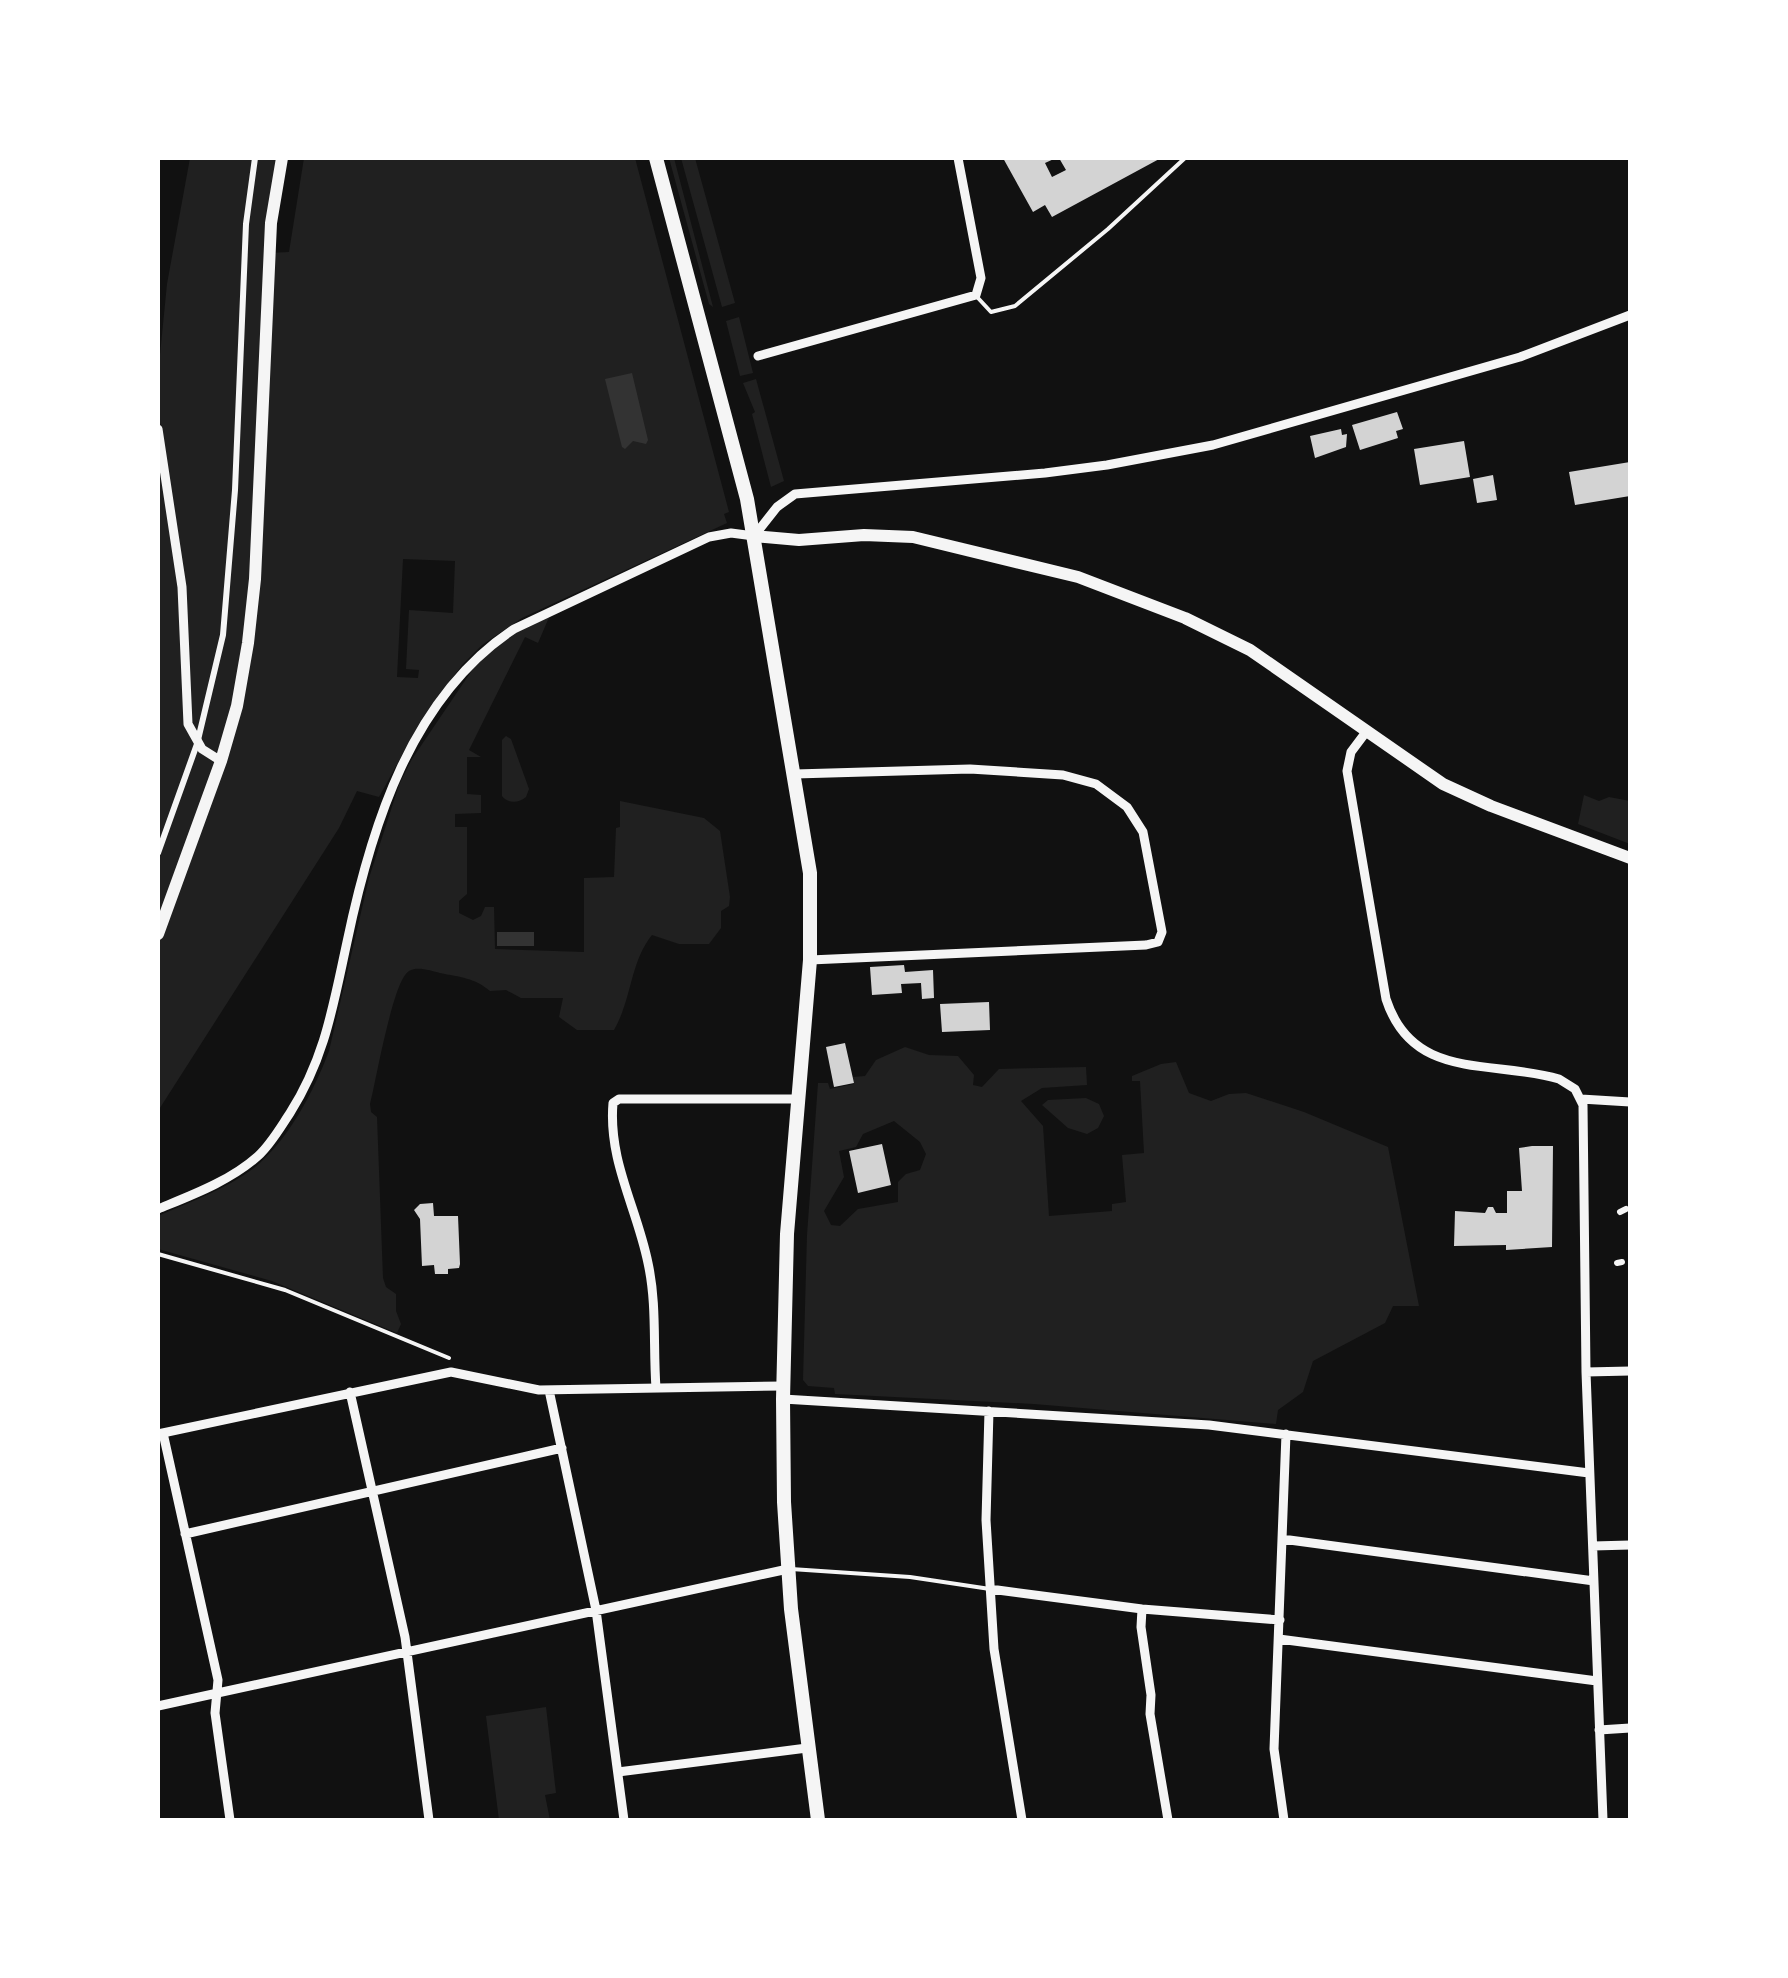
<svg xmlns="http://www.w3.org/2000/svg" width="1788" height="1978" viewBox="0 0 1788 1978" font-family="Raleway,sans-serif">
  <style>
    .green { fill: #202020; fill-rule: evenodd }
    .water { fill: #333 }
    .building { fill: #d3d3d3 }
    .lines { fill: none; stroke-linecap: round; stroke-linejoin: round }
    .path { stroke: #f5f5f5; stroke-width: 4 }
    .service { stroke: #f5f5f5; stroke-width: 4 }
    .pedestrian { stroke: #f5f5f5; stroke-width: 6 }
    .minor { stroke: #f5f5f5; stroke-width: 9 }
    .secondary { stroke: #f5f5f5; stroke-width: 12 }
    .primary { stroke: #f5f5f5; stroke-width: 14 }
  </style>
  <rect width="100%" height="100%" fill="#111"/>
  <path class="green" d="M190,158H281L269,253L289,252L304,158H635L729,512L724,514L727,523L522,618L482,645L462,665L422,719L379,797L357,791L339,828L158,1111V375L167,284ZM403,559L455,561L453,613L409,610L406,669L419,670L418,678L397,677Z
    M669,158H674L713,307L709,304Z
    M681,158H695L735,303L722,307Z
    M739,317L753,373L740,376L726,321Z
    M756,379L784,481L771,487L752,414L755,412L743,383Z
    M550,615L538,643L525,637L469,750L481,757H467V794L481,795V813L455,814V827H467V894L459,901V913L473,920L481,916L485,907H494L495,949L584,952V878L614,877L616,828L620,827V801L704,818L720,831L730,897L729,906L721,911V928L709,944H679L652,935C630,962 632,999 614,1030H577L559,1017L563,998H521L506,990L490,991C475,978 460,977 440,973C431,971 418,966 409,971C393,980 376,1081 370,1104L371,1112L377,1117L383,1278L386,1287L396,1294V1311L401,1324L397,1333L272,1281L158,1249V1216C190,1202 226,1189 254,1168C288,1141 314,1091 329,1051L369,878L399,785L412,759L479,660L512,634Z
    M506,736L511,739L529,789L526,797C519,803 508,804 502,796V740Z
    M1584,795L1599,801L1609,797L1630,801V844L1578,824Z
    M905,1047L929,1055L958,1056L974,1075L973,1085L982,1087L999,1069L1086,1067L1087,1085L1042,1088L1021,1101L1043,1126L1049,1216L1112,1211V1204L1126,1202L1122,1155L1144,1153L1140,1081H1132V1076L1161,1064L1176,1062L1189,1093L1211,1101L1229,1094L1246,1093L1304,1112L1388,1147L1419,1306H1393L1385,1323L1313,1361L1303,1392L1278,1410L1276,1424L1034,1404L835,1394L834,1388L808,1386L803,1380L807,1235L818,1083H828L830,1089L854,1084L853,1077L865,1076L876,1060ZM894,1121L920,1142L926,1154L920,1170L906,1174L898,1182V1202L858,1209L840,1226L831,1225L824,1211L844,1177L839,1151L856,1147L863,1134Z
    M1086,1098L1099,1104L1104,1116L1098,1128L1087,1134L1068,1128L1042,1105L1048,1100Z
    M546,1707L556,1793L545,1795L550,1820H499L486,1716Z"/>
  <path class="water" d="M632,373L648,440L646,444L633,441L625,449L622,447L605,379Z
    M497,932H534V946H497Z"/>
  <path class="building" d="M1003,158H1056L1045,163L1052,177L1066,170L1059,158H1161L1052,217L1045,205L1033,212Z
    M1397,412L1403,429L1396,431L1398,438L1360,450L1352,425Z
    M1341,429L1342,435L1347,434L1346,447L1315,458L1310,436Z
    M1464,441L1470,477L1420,485L1414,449Z
    M1630,462V496L1575,505L1569,472Z
    M1493,475L1497,500L1477,503L1473,479Z
    M904,965L905,972L933,970L934,998L922,999L921,983L901,984L902,993L872,995L870,967Z
    M989,1002L990,1030L942,1032L940,1004Z
    M845,1043L854,1083L834,1087L826,1047Z
    M882,1144L891,1185L858,1193L849,1151Z
    M1532,1146H1553L1552,1247L1506,1250V1245L1454,1246L1455,1211L1485,1213L1488,1207H1493L1496,1213H1507V1191H1522L1519,1148Z
    M433,1203L434,1216H458L460,1264L459,1268L448,1269V1274H435L434,1265L422,1266L420,1219L414,1210L420,1204Z"/>
  <g class="lines">
    <path class="path" d="M158,1254L285,1290L449,1358"/>
    <path class="service" d="M978,298L991,312L1015,306L1108,229L1185,158
      M791,1569L910,1577L990,1589"/>
    <path class="pedestrian" d="M158,853L197,744L223,635L235,490L246,224L255,158
      M1620,1212L1626,1209
      M1617,1263L1622,1262"/>
    <path class="minor" d="M758,356L976,295L981,278L958,158
      M158,429L182,587L188,724L202,749L221,761
      M1366,732L1351,752L1347,771L1386,999C1413,1082 1492,1059 1559,1079L1575,1089L1583,1105L1586,1372L1603,1820
      M795,774L970,769L1063,775L1096,784L1127,807L1143,832L1162,932L1158,942L1146,945L810,960
      M1581,1099L1630,1102
      M158,1209C192,1195 230,1181 258,1156C271,1144 280,1128 290,1113C325,1058 333,1006 347,942C371,827 411,697 514,629L709,537L731,533L754,536L777,507L795,494L1045,473L1107,465L1213,445L1520,357L1630,315
      M1586,1372L1630,1371
      M656,1388C653,1346 657,1304 648,1263C637,1208 608,1161 613,1103L619,1099H796
      M549,1390L596,1610L624,1820
      M350,1392L405,1637L429,1820
      M783,1399L1209,1425L1589,1473
      M989,1411L986,1520L994,1649L1022,1820
      M163,1433L218,1680L215,1713L230,1820
      M158,1434L451,1372L539,1390L783,1386
      M185,1534L562,1448
      M1282,1539L1594,1581
      M1593,1546L1630,1545
      M990,1589L1142,1609L1280,1620
      M1142,1609L1141,1627L1151,1695L1150,1714L1168,1820
      M1279,1639L1597,1681
      M158,1706L788,1569
      M1599,1730L1630,1728
      M618,1772L807,1748
      M1284,1820L1274,1749L1286,1434"/>
    <path class="secondary" d="M754,536L799,540L864,535L913,537L1078,577L1185,618L1250,650L1443,784L1491,806L1630,858
      M158,934L221,761L237,706L248,643L255,579L271,223L282,158"/>
    <path class="primary" d="M656,158L747,499L810,873V960L787,1234L783,1399L784,1502L791,1609L818,1820"/>
  </g>
  <rect width="1788" height="1978" fill="none" stroke="#ffffff" stroke-width="320"/>
</svg>
